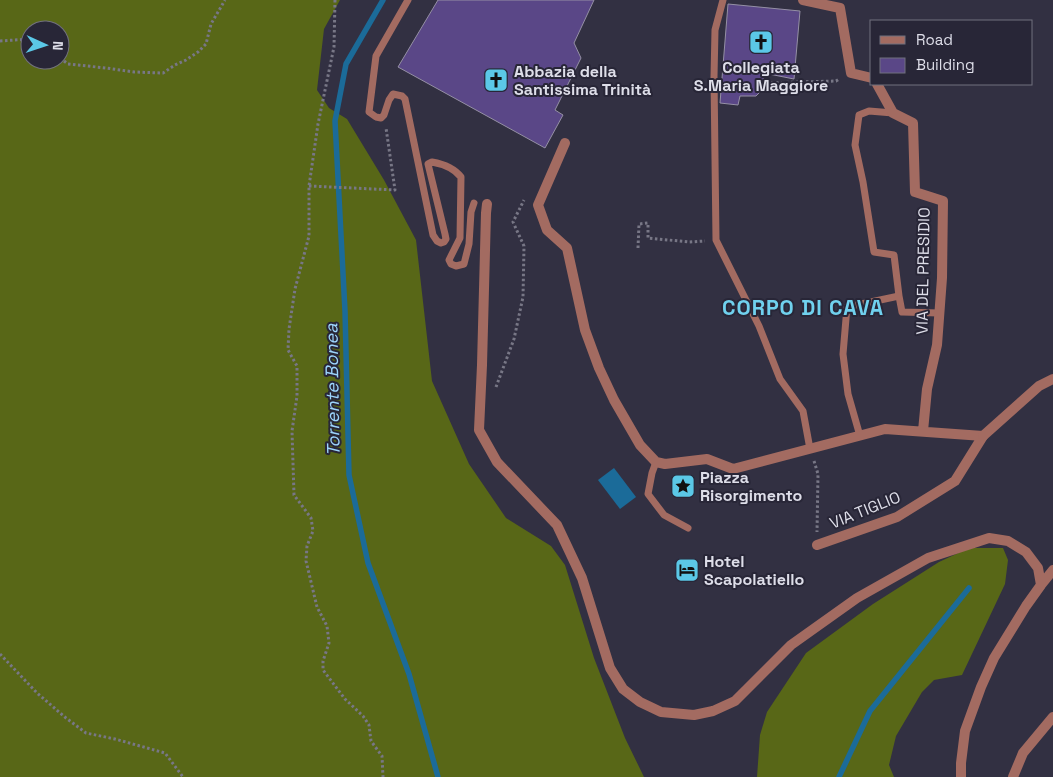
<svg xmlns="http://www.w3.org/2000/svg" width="1053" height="777" viewBox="0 0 1053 777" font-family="'Space Grotesk',sans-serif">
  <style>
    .forest { fill: #586717; fill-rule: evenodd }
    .water { fill: #1b6b99 }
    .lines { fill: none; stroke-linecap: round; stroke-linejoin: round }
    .stream { stroke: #1b6b99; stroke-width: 5.5 }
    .building { fill: #5a4787; stroke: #9590a5 }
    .path { stroke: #787786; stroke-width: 3; stroke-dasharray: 2.5 2.5; stroke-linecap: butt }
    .service { stroke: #a36b61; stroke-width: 7 }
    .minor { stroke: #a36b61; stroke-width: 10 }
    .tertiary { stroke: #a36b61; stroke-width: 10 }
    .labels { text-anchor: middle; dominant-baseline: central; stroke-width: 4; stroke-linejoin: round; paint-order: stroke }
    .poi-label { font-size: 16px; font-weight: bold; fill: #dedee9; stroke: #282637; text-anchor: start }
    .street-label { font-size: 16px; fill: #dedee9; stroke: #282637 }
    .water-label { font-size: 18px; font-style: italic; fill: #9cd4fc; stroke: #282637 }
    .district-label { font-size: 21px; font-weight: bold; letter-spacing: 1px; fill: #70d1ee; stroke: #282637 }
  </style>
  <rect width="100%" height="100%" fill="#323042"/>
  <path class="forest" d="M0,0H340L324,29L317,90L329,108L347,119L384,180L416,240L432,381L469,464L506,518L551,546L565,565L594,658L625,738L644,777H0ZM30,30H60V60H30Z
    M969,548H1003L1008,560L1005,584L962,675L934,680L922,692L896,736L889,765L894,777H757L760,735L767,712L806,653L873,604L939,562Z"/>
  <path class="water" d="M614,468L636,497L620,509L598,480Z"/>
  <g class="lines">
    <path class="stream" d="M383,0L346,64L335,121L345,311L349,475L368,563L409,674L438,777
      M839,777L870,711L969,588"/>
  </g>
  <path class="building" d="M438,0H594L574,43L581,58L555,110L563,115L545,148L398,67Z
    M728,4L800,11L794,79L764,73L763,89L756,96H740L738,105L720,103Z"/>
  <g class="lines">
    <path class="path" d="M335,0L334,47L318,124L309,186V236L295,289L289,329L288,350L297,366V396L292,431L294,495L311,518L313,531L307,546L306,561L317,607L327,626L329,643L323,661V670L345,699L363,716L369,725L371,741L382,756L383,777
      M0,41L30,39
      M60,58L68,64L106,68L134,72L163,73L175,65L186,60L198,52L206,44L211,24L225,0
      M766,83L836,81L839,79
      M309,186L395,190L386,128
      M638,248L639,224L648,223V238L689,242L705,241
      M496,387L514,339L523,297L524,246L513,222L524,200
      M814,461L818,474L817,532
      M0,654L37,693L66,718L86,733L115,739L165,753L183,777"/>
    <path class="service" d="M408,0L376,56L369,112L376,117L381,118L384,115L389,100L393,94L402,96L405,99L433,235L437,241L441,243L444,242L446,239L445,234L428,164L432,162C443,164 454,168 461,177L460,238L449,260L451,264L456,266L464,264L469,244L471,212L474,203
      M723,0L715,30L714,77L716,240L759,326L780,379L803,411L810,449
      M899,296L902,312L939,313
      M860,436L848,394L843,354L847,307L899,296L894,255L874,252L863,182L855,145L859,115L869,111L893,113
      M656,462L652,473L648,494L664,515L688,528"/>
    <path class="minor" d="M803,0L840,8L851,73L872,78
      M877,84L893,113L913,123L915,192L943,201L942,278L937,345L927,389L923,431
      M565,143L538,205L547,230L567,248L585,330L599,368L614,400L640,445L656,462L665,464L707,459L733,469L885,429L983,436L955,481L897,517L817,545
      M1013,777L1023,753L1053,717"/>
    <path class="tertiary" d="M487,204L486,213L482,365L479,430L497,462L557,525L582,578L610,668L623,689L640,702L661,712L694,715L713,711L735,701L791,645L857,598L928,558L989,538L1008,541L1026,552L1038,568L1041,585L1026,606L994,658L981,687L965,731L961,763V777
      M983,436L1039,386L1053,379
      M1041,585L1053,570"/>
  </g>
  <defs>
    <g id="church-square" transform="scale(1.25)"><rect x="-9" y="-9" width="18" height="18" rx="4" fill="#5bc8e7" stroke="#282637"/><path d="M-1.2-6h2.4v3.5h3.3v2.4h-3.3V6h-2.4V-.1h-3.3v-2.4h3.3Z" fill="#111"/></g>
    <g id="sight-square" transform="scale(1.25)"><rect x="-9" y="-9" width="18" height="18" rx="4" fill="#5bc8e7" stroke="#282637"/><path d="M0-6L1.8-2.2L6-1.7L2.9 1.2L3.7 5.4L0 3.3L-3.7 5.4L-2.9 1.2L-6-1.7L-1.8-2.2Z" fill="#111"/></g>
    <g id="hotel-square" transform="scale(1.25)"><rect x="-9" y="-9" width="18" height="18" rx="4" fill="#5bc8e7" stroke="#282637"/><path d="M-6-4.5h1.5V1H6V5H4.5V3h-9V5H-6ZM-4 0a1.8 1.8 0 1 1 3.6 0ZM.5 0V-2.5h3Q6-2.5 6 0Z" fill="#111"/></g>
  </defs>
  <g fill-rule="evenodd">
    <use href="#church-square" x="761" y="42"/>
    <use href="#church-square" x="496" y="80"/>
    <use href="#sight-square" x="683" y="486"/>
    <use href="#hotel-square" x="687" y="570"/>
  </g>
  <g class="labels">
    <g class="poi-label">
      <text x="761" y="67" text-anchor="middle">Collegiata<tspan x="761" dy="18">S.Maria Maggiore</tspan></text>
      <text x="514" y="71">Abbazia della<tspan x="514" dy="18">Santissima Trinità</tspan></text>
      <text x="700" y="477">Piazza<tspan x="700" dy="18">Risorgimento</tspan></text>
      <text x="704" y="561">Hotel<tspan x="704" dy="18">Scapolatiello</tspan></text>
    </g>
    <g class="street-label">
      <text transform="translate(923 271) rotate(-89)">VIA DEL PRESIDIO</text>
      <text transform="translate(865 510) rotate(-22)">VIA TIGLIO</text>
    </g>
    <g class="water-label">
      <text transform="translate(332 390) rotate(-91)">Torrente Bonea</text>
    </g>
    <g class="district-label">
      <text x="803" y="307">CORPO DI CAVA</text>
    </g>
  </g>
  <rect x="870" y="20" width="162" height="65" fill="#282637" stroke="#71707e"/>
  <rect x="880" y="36" width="25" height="8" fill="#a36b61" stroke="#71707e"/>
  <text x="916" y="45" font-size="15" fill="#dedee9">Road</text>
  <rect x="880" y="58" width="25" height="15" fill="#5a4787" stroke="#71707e"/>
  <text x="916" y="70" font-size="15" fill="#dedee9">Building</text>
  <g transform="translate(45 45) rotate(93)"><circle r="24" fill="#282637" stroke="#71707e"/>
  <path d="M0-4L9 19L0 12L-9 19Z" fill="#5bc8e7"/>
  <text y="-8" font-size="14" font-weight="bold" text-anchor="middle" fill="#dedee9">N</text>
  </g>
</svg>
